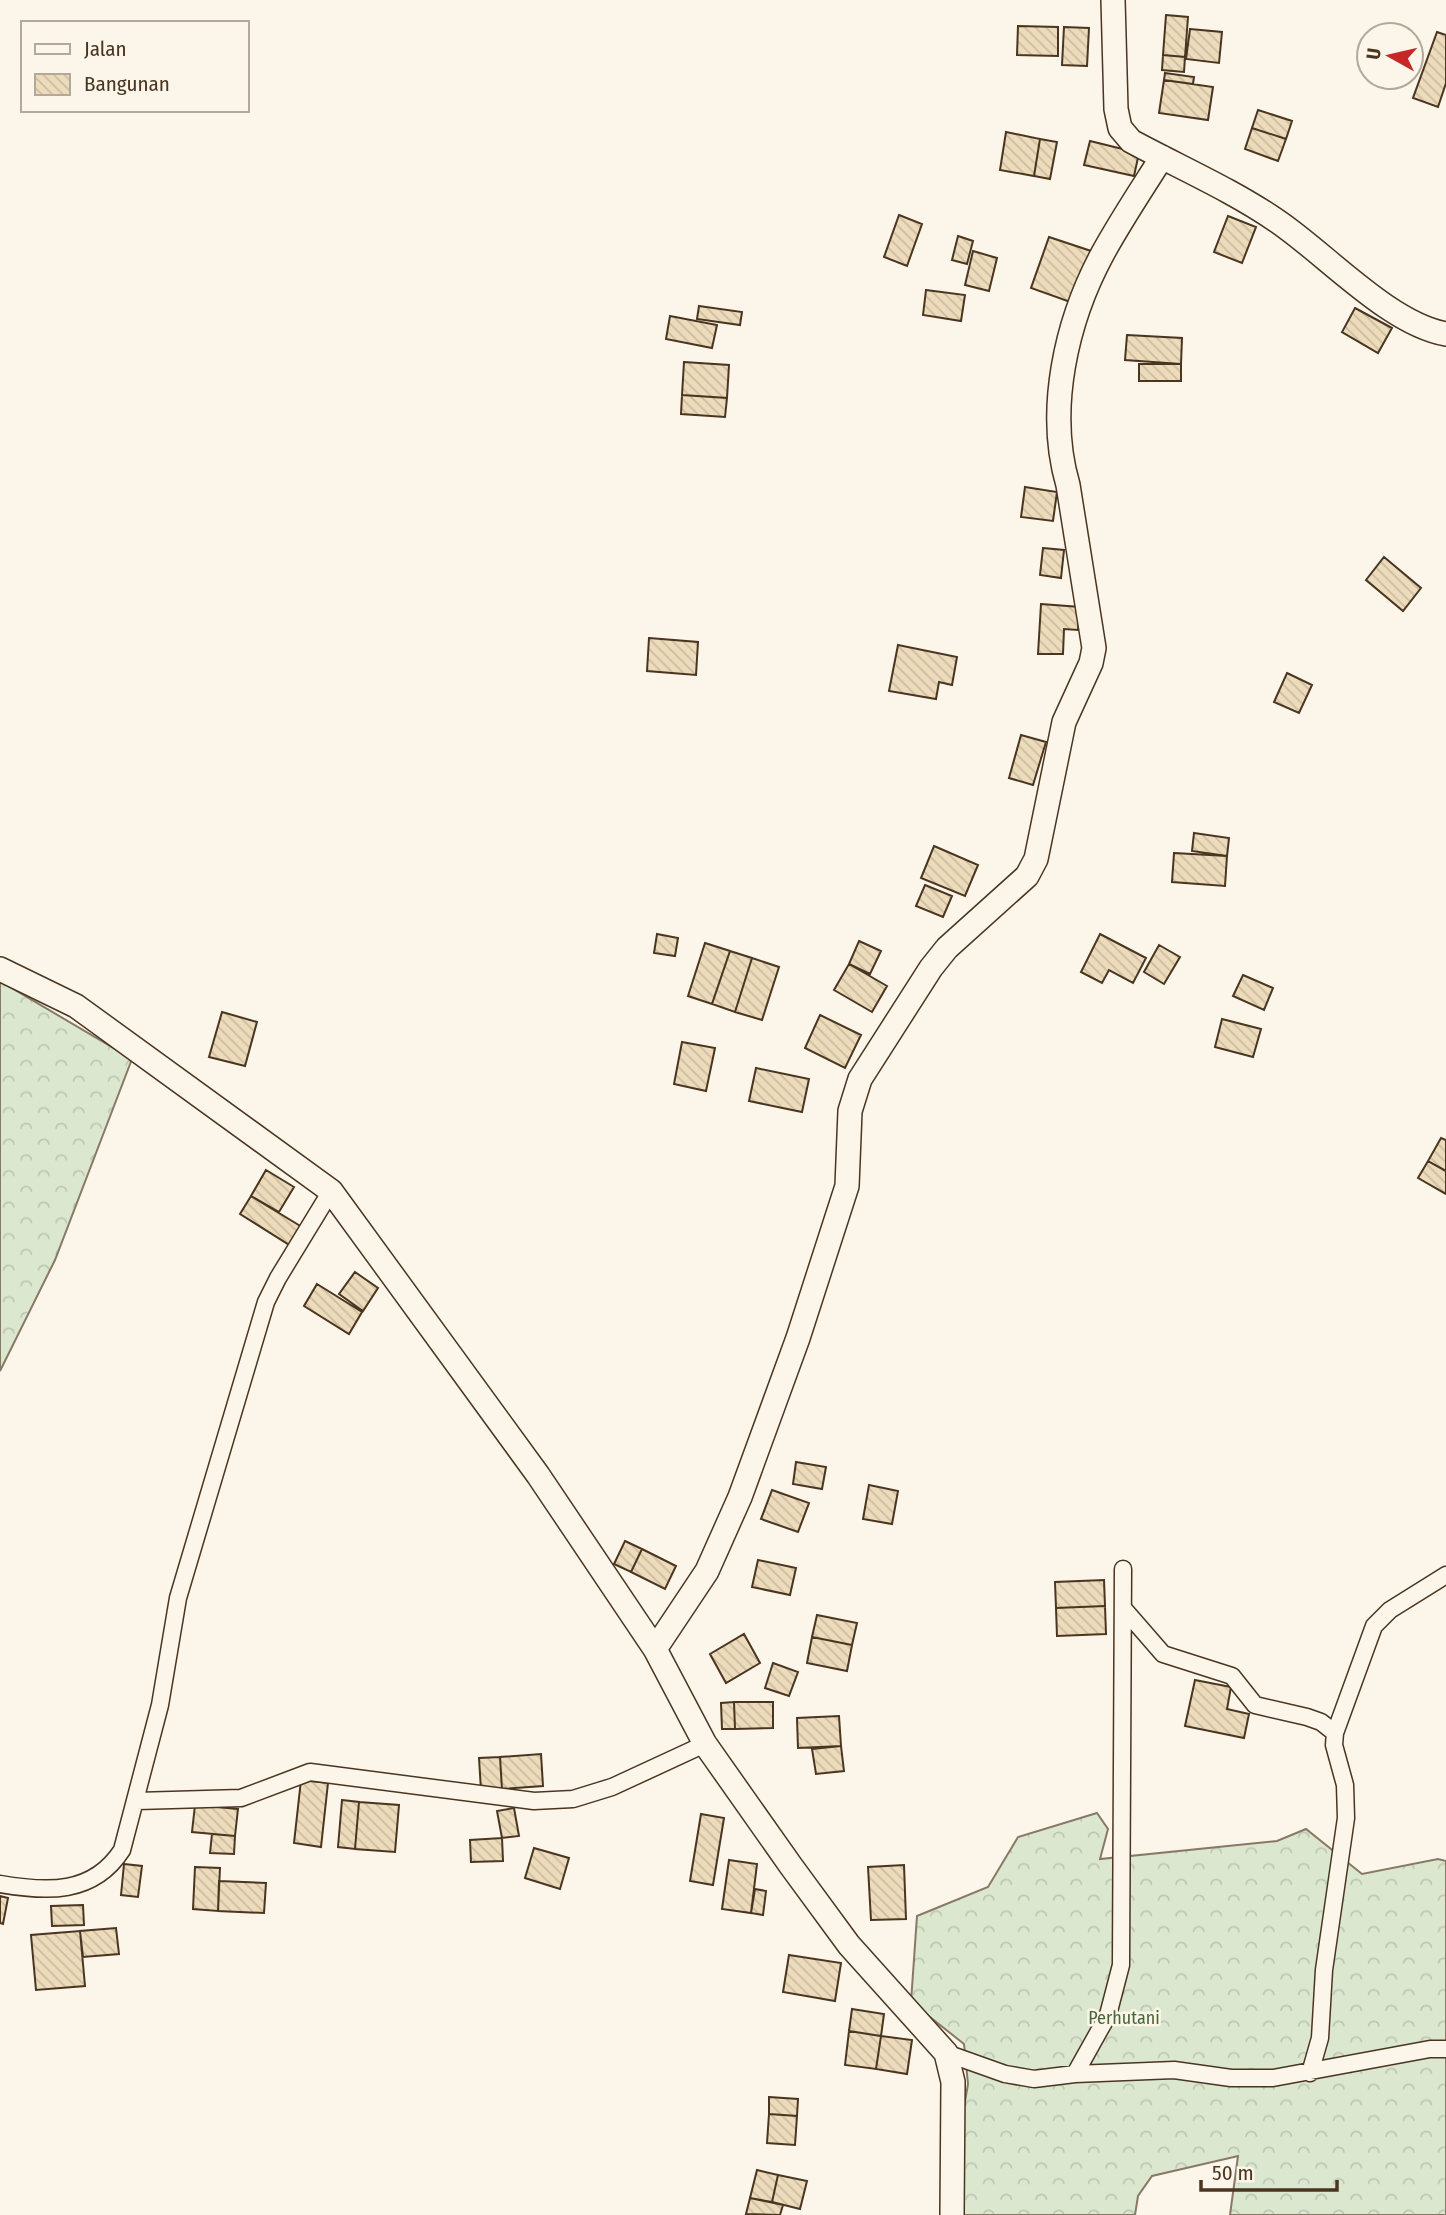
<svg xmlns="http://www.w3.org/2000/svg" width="1446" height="2215" viewBox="0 0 1446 2215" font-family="'Fira Sans Condensed',sans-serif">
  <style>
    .forest { fill: url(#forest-crowns); stroke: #887966; stroke-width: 2 }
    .building { fill: url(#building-back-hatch); stroke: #4a3520; stroke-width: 2 }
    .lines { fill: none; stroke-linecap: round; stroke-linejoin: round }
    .street-casing { stroke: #4a3520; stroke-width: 19 }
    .secondary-casing { stroke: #4a3520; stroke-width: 26 }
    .street { stroke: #fbf6e9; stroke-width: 16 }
    .secondary { stroke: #fbf6e9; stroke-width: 23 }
    .labels { text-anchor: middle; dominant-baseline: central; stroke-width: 5; stroke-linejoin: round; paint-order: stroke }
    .park-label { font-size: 18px; fill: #436837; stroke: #fbf6e9 }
  </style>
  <defs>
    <pattern id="forest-crowns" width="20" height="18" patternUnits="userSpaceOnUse" patternTransform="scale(1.75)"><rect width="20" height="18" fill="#dce7d0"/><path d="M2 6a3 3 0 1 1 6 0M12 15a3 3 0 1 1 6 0" fill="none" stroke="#bec7b2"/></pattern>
    <pattern id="building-back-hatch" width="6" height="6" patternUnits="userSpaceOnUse" patternTransform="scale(1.75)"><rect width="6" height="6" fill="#ecdcbc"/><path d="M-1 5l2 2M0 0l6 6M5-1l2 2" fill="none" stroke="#ccbda1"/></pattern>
  </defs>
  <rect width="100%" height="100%" fill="#fbf6e9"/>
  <path class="forest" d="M0,981L132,1059L55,1260L0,1371Z
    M1097,1813L1108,1829L1100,1859L1277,1841L1306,1829L1362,1874L1438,1859L1446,1861V2215H1230L1238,2156L1152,2176L1138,2196L1135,2215H959L958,2143L968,2084L964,2044L911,2002L917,1916L988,1887L1018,1837Z"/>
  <path class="building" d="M1166,15L1188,17L1185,57L1163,55Z
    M1018,26L1058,27V56L1017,55Z
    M1064,27L1089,28L1087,66L1062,65Z
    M1190,29L1222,32L1219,63L1186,59Z
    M1437,32L1446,35V83L1438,107L1413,98Z
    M1163,55L1185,57L1184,72L1162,70Z
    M1165,73L1194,77L1193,84L1164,80Z
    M1164,80L1213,87L1208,120L1159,113Z
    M1258,110L1292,121L1286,139L1252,128Z
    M1252,128L1286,139L1278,161L1245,149Z
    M1006,132L1040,139L1034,176L1000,170Z
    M1040,139L1057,142L1050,179L1034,176Z
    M1090,141L1139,153L1134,176L1084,165Z
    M899,215L922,224L907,266L884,257Z
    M1228,216L1256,227L1242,263L1214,252Z
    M958,236L973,241L967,264L952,260Z
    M1049,237L1091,251L1073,303L1031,288Z
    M973,251L997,258L989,291L965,285Z
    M926,290L965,295L961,321L923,315Z
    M699,306L742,312L740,325L697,319Z
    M1355,308L1392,328L1378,353L1342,332Z
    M670,316L717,325L712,348L666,339Z
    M1127,335L1182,338L1181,364L1125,360Z
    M684,362L729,365L727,398L682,395Z
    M1139,364H1181V381H1139Z
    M682,395L727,398L725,417L681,414Z
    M1025,487L1057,492L1053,521L1021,517Z
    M1043,548L1064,550L1061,578L1040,575Z
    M1384,557L1421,588L1403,611L1366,580Z
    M1041,604L1080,607L1078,630L1064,629L1063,654H1038Z
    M649,638L698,642L696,675L647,671Z
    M898,645L957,657L952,685L939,682L936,699L889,691Z
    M1287,673L1312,685L1299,713L1274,702Z
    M1021,735L1046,742L1033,785L1009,778Z
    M1194,833L1229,838L1227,856L1192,851Z
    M934,846L978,865L965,896L921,878Z
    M1174,853L1227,856L1225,886L1172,882Z
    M925,885L952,896L943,917L916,906Z
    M657,934L678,938L675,956L654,953Z
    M1100,934L1146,958L1133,983L1109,970L1102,983L1081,972Z
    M859,941L881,951L870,974L849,964Z
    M705,943L730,951L712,1004L688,996Z
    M1159,945L1180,957L1164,984L1144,972Z
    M730,951L752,958L735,1012L712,1004Z
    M752,958L779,967L762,1020L735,1012Z
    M849,964L887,986L872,1012L834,990Z
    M1243,975L1273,988L1264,1010L1233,996Z
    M222,1012L257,1022L245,1066L209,1057Z
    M820,1015L861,1035L845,1068L805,1048Z
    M1222,1019L1261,1029L1253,1057L1215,1047Z
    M682,1042L715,1048L706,1091L674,1084Z
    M756,1068L809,1079L802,1112L749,1101Z
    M1441,1138L1446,1140V1171L1428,1161Z
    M1428,1161L1446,1171V1194L1418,1178Z
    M266,1170L294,1187L279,1212L251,1196Z
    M251,1196L302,1227L291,1246L240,1214Z
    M355,1272L378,1288L363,1311L339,1294Z
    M317,1284L362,1312L349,1334L304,1306Z
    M796,1462L826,1467L822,1489L793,1484Z
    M869,1485L898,1491L892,1524L863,1519Z
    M772,1490L809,1503L798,1532L761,1519Z
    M625,1541L642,1549L631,1572L614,1564Z
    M642,1549L676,1566L665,1589L631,1572Z
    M758,1560L796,1568L790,1595L752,1587Z
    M1104,1580L1105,1606L1056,1608L1055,1582Z
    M1105,1606L1106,1634L1057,1636L1056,1608Z
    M817,1615L857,1623L852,1645L812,1637Z
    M744,1634L760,1663L726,1683L710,1654Z
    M812,1637L852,1645L847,1671L807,1663Z
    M773,1663L798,1672L789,1696L765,1688Z
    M1195,1680L1231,1687L1227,1709L1249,1714L1244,1738L1185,1726Z
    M734,1702H773V1728L735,1729Z
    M734,1702L735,1729H722L721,1703Z
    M839,1716L841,1746L798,1748L797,1718Z
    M841,1746L844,1771L816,1774L812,1749Z
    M541,1754L543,1786L502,1789L500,1757Z
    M500,1757L502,1789L481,1790L479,1758Z
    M301,1780L328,1783L321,1847L294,1843Z
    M342,1800L359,1802L355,1849L338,1847Z
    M359,1802L399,1805L395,1852L355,1849Z
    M195,1805L238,1809L235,1836L192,1832Z
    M514,1808L519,1836L502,1838L497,1811Z
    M701,1814L724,1818L713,1885L690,1881Z
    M212,1834L235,1836L234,1854L210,1853Z
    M502,1838L503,1861L471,1862L470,1840Z
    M534,1848L569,1858L560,1889L525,1878Z
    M729,1860L757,1864L751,1913L722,1909Z
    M124,1864L142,1866L138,1897L121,1895Z
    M904,1865L906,1919L871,1920L868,1867Z
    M195,1867L220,1868L218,1911L193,1909Z
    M219,1881L266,1883L264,1913L218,1911Z
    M755,1889L766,1891L763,1915L751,1913Z
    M0,1896L8,1898L3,1924L0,1923Z
    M83,1905L84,1925L52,1926L51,1906Z
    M116,1928L119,1954L83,1957L80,1931Z
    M80,1931L85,1986L36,1990L31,1935Z
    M789,1955L841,1963L835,2001L783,1992Z
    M852,2009L884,2014L881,2036L849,2031Z
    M849,2031L881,2036L876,2069L845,2065Z
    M881,2036L912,2040L907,2074L876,2069Z
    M769,2097L798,2099L797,2116L769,2114Z
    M769,2114L797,2116L795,2145L767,2143Z
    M757,2170L778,2175L772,2202L750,2198Z
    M778,2175L807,2181L800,2209L772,2202Z
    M750,2198L783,2205L780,2215L746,2214Z"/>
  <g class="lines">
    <g class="street-casing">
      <path id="street" d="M1123,1608L1163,1654L1232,1676L1255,1705L1307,1717L1321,1722L1335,1733
        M137,1801L241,1798L310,1772L534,1801L573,1799L612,1787L705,1744
        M0,1884C46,1892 93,1895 122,1850L160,1705L178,1598L266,1302L278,1278L331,1191
        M946,2053L1005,2074L1034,2079L1075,2074L1174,2070L1231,2078H1273L1430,2049H1446
        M1310,2073L1320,2038L1324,1970L1346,1818L1345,1785L1334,1745L1335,1733L1374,1626L1390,1610L1446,1575
        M1075,2074L1108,2015L1121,1965L1123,1569"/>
    </g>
    <g class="secondary-casing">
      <path id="secondary" d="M1113,0L1116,109L1120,128L1131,141C1179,167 1232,190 1277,221C1326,254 1389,324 1446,334
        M0,969L76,1006L331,1191L538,1475L655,1649L705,1744L791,1866L849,1945L946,2053L953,2082L952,2215
        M655,1649L707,1571L740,1497L798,1338L847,1186L850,1111L860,1079L931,968L947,948L1027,876L1036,859L1064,722L1091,663L1094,648L1068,485C1046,410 1066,321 1103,253C1121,220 1142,189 1162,157"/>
    </g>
    <use href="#street" class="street"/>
    <use href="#secondary" class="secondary"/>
  </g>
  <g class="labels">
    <g class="park-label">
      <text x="1124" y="2018">Perhutani</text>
    </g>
  </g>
  <rect x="21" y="21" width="228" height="91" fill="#fbf6e9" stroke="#b4a999" stroke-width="2"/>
  <rect x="35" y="44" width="35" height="10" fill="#fbf6e9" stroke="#b4a999" stroke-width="2"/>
  <text x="84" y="56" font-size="21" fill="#4a3520">Jalan</text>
  <rect x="35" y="74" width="35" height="21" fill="url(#building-back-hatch)" stroke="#b4a999" stroke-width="2"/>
  <text x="84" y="91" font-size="21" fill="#4a3520">Bangunan</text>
  <g transform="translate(1390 56) rotate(278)"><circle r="33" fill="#fbf6e9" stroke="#b4a999" stroke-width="2"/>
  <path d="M0-5L12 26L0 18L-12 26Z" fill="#c62828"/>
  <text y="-10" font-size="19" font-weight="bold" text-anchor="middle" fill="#4a3520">U</text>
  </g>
  <path d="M1201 2180v10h136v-10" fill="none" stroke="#4a3520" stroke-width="3.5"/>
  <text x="1212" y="2180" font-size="21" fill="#4a3520" stroke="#fbf6e9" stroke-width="5" paint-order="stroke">50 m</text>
</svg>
